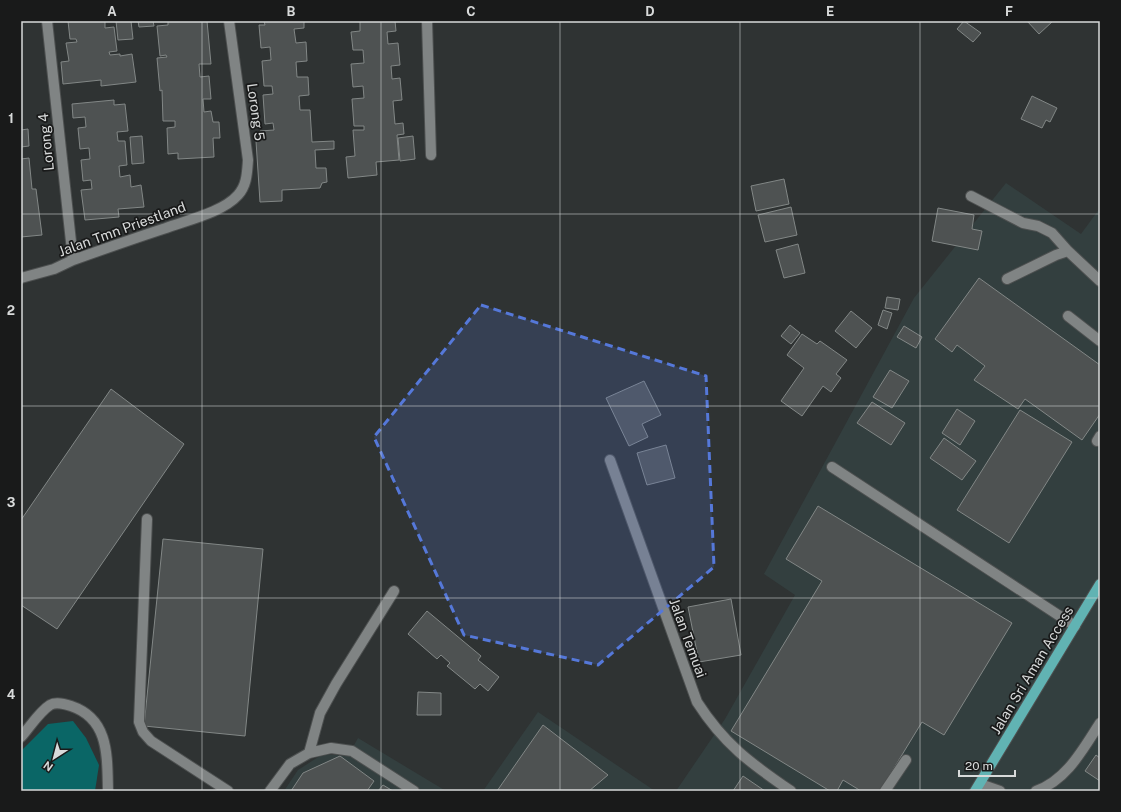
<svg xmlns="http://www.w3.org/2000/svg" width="1121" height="812" viewBox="0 0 1121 812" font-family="'Public Sans',sans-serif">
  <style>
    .built { fill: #333f3f }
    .green { fill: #0a6666 }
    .building { fill: #4e5252; stroke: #828786 }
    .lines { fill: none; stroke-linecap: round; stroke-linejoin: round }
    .minor-casing { stroke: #4d5050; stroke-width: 12 }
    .major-casing { stroke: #4d5050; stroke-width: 12 }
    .minor { stroke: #808484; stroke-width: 10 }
    .major { stroke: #61b3b3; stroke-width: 10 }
    .marked { fill: #5578d9; fill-opacity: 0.2; stroke: #5578d9; stroke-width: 3; stroke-dasharray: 8 5; stroke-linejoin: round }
    .grid { fill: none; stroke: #d8dada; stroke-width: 1; stroke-opacity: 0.55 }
    .labels { text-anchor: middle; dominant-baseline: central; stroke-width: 3.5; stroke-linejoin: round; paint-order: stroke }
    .street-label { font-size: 14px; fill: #d8dada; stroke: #191a1a }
    .neatline { fill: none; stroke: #d8dada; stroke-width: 1.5 }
    .grid-label { font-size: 13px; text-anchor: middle; font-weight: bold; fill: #d8dada }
  </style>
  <rect width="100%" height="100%" fill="#2f3333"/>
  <path class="built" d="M1006,183L1081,234L1100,208V791H676L725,719L795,595L764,574L838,438L914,298Z
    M538,712L655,791H483Z
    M358,738L446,791H284L298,770L323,754L348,756Z"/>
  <path class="green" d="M73,721L86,738L99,765L95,791H21V751L48,724Z"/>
  <path class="building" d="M68,21H105V28L114,27L117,51L109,52L110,55L120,54V56L132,54L136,82L101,86V80L63,84L61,62L69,61L66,43L77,42L76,39H70Z
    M116,21H131L133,39L118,40Z
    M138,21H153L154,26L139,27Z
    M168,21H207L211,64H199L200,77L209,76L211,99H203L204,112L211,111L213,122H219L220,138H213L214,157L178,159V153L168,154L167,128L175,127V121H163L162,90L160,91L157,58L167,57L166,55L160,56L157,26L168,25Z
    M264,21H304V28L294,29L296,43L306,42L307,61L296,62L297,77H308L309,95L299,96L300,110H310L312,142L334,141V149L315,150L316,168H326L327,182L322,183L320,188L282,190V201L260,202L256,141L260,140V131L274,130L273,123L265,124L263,95L273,94L272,86H264L262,61L271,60L270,47L261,48L259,25H265Z
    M360,21H395L396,31L387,32L388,44L398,43L400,65L391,66L392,79L400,78L402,100L393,101L395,124L403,123L404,134L397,135L399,160L376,162L377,175L348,178L346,157L355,156L353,130H364V126H354L352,99L364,98L363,86L353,87L351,64L364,63L363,50H353L351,32L360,31Z
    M964,21L981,33L973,42L957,29Z
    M1027,21H1053L1039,34Z
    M1032,96L1057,108L1050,122L1046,120L1042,128L1021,119Z
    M114,100V105L125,104L128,131L117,132L118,141H125L127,165L119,166L120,177L130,175L131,187L141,185L144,207L118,209L119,217L85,220L81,190L92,189L91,180L83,181L81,160L90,159L89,148L80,149L78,128L86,127L85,117L73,118L72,104Z
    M28,129L29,146L21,147V130Z
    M142,136L144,163L132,164L130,137Z
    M413,136L415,159L400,161L398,138Z
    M29,158L32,189H36L42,235L21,237V159Z
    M784,179L789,204L756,211L751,186Z
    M791,207L797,235L765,242L758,215Z
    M938,208L974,215L972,229L982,231L978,250L932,241Z
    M798,244L805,273L784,278L776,250Z
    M979,278L1100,365V414L1082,440L1025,399L1018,409L974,380L985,366L957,345L952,352L935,339Z
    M887,297L900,299L898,310L885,308Z
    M883,310L892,313L887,329L878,325Z
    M851,311L872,328L856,348L835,331Z
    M790,325L800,333L791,344L781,336Z
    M904,326L922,337L916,348L897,337Z
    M802,334L817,344L820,341L847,360L836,374L841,378L831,392L823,386L802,416L781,401L804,368L787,355Z
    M890,370L909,381L892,408L873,397Z
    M644,381L661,415L642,424L648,437L629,446L606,398Z
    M111,389L184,444L57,629L21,605V520Z
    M872,402L905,423L891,445L857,423Z
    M957,409L975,421L960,445L942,433Z
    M1020,410L1072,442L1009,543L957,510Z
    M944,438L976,461L962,480L930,458Z
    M666,445L675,478L647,485L637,453Z
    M818,506L1012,623L944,735L922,722L880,791H861L843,780L837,791H830L731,731L822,581L786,559Z
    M163,539L263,549L245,736L144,726Z
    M731,599L741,655L699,662L688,607Z
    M427,611L481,656L478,660L499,677L488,691L480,684L475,689L447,666L450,663L441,655L437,659L408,634Z
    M418,692L441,693V715H417Z
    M543,725L608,775L589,791H497Z
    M1096,755L1100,758V781L1085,771Z
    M340,756L374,781L367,791H291L303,773Z
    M743,776L765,791H733Z
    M383,785L393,791H378Z"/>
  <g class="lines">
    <g class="minor-casing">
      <path id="minor" d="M47,21L73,260
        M427,21L431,155
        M971,196L1023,223L1038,226L1052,233L1068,251
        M21,278L54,269L73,260C104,249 135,238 166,228C188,220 223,212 238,195C247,185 247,173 248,160L229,21
        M1007,279L1056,255L1068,251L1100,281
        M1068,316L1100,341
        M1097,441L1100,436
        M610,460L697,702C724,744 750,763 791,791
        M832,467L1075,626
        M147,519L139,722L143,732L151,741L228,791
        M21,737C30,727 39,712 50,705C55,702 65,704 71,706C110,719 107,758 108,791
        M309,753L320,713L336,684L394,591
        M980,784L1000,791
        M270,791L290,764L309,753L331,748L352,751L414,791
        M885,791L906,760
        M1036,791C1067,780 1083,749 1100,723"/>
    </g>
    <g class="major-casing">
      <path id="major" d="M975,791L1100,584"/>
    </g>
    <use href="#minor" class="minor"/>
    <use href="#major" class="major"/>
  </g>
  <path class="marked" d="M481,305L706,376L714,567L598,665L464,635L374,437Z"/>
  <path class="grid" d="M202,21V791M381,21V791M560,21V791M740,21V791M920,21V791M21,214H1100M21,406H1100M21,598H1100"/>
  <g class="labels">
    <g class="street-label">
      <text transform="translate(256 112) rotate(82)">Lorong 5</text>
      <text transform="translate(46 142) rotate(-96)">Lorong 4</text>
      <text transform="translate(122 229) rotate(-20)">Jalan Tmn Priestland</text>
      <text transform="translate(688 638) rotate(70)">Jalan Temuai</text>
      <text transform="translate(1032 670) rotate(-59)">Jalan Sri Aman Access</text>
    </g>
  </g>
  <rect width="1121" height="812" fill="none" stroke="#191a1a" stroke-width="44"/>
  <g transform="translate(54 758) rotate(216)" stroke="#191a1a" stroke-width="3" paint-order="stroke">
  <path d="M0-3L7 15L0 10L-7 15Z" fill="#d8dada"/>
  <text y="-6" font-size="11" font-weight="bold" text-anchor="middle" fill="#d8dada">N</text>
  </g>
  <path d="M959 770v6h56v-6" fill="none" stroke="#d8dada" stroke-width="2"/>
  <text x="965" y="770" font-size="12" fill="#d8dada" stroke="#191a1a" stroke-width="3" paint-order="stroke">20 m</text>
  <rect x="22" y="22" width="1077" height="768" class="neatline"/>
  <g class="grid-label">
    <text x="112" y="16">A</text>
    <text x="291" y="16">B</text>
    <text x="471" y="16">C</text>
    <text x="650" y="16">D</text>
    <text x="830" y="16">E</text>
    <text x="1009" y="16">F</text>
    <text x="11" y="123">1</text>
    <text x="11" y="315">2</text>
    <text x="11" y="507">3</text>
    <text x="11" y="699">4</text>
  </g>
</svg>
